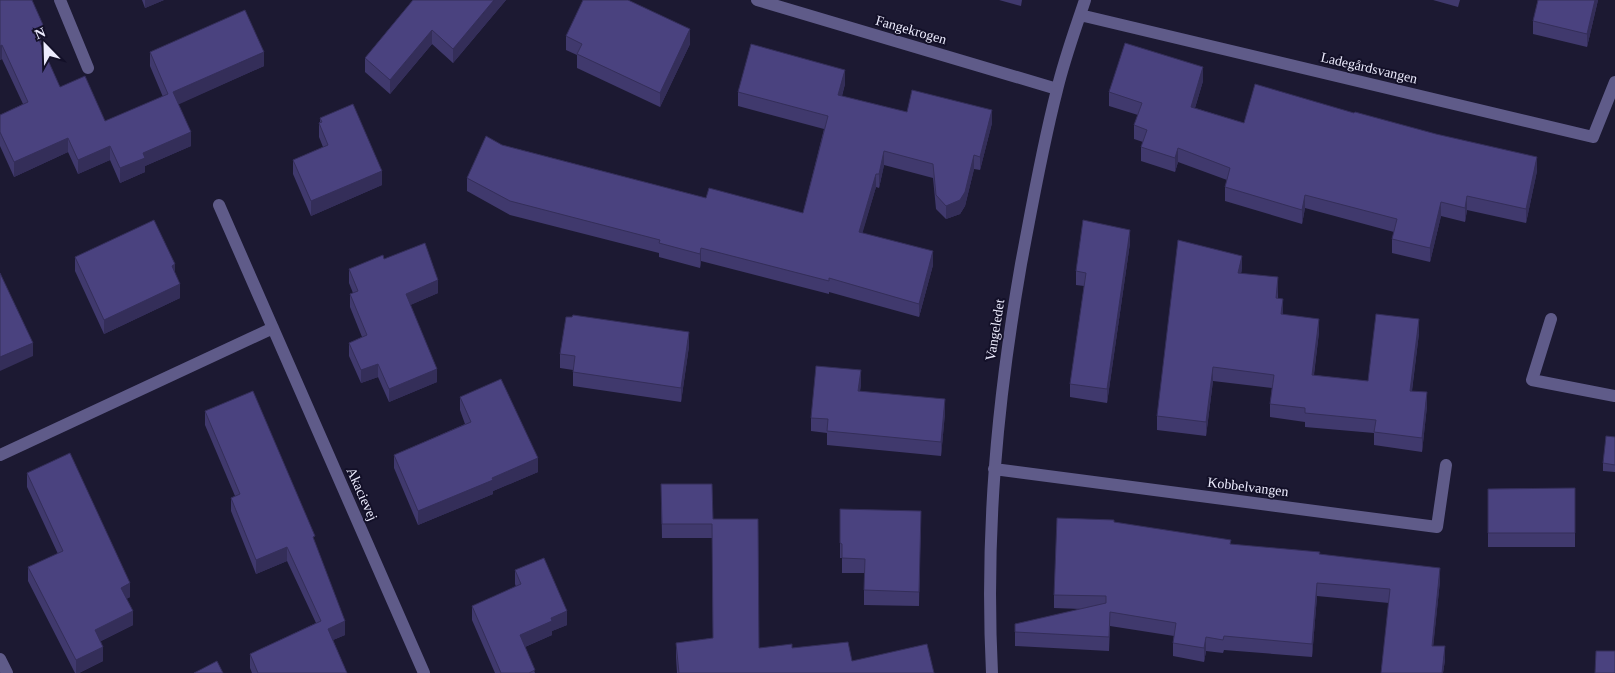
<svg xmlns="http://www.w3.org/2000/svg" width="1615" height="673" viewBox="0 0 1615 673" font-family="'Times New Roman',serif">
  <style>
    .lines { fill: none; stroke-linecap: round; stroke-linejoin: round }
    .street { stroke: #5f5b89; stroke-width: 12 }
    .wall { fill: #40396d }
    .shaded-wall { fill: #342e59 }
    .building { fill: #4a427f; stroke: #342e59 }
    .labels { text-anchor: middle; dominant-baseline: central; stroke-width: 4; stroke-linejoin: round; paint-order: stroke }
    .street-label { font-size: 14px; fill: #ecebfd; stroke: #131028 }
  </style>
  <rect width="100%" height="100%" fill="#1c1932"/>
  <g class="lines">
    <path class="street" d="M60,0L88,68
      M757,0L1057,89
      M1080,15L1593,137L1615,82
      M219,205L424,673
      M1551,319L1532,380L1615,396
      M0,455L273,328
      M994,469L1437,527L1446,465
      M0,659L7,673
      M992,673C985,533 997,402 1021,264C1032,206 1042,148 1057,90C1064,60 1075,30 1085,0"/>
  </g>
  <path class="wall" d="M0,0L44,41L40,43L60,87L105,121L163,97L150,66V52L264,66L178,104L191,146L145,166V172L120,183L110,160L78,174L68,152L14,177L0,146V115L23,104L2,59L0,60Z
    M142,0H164L145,8Z
    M413,0H506L453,63L432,44L390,94L365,72V58Z
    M999,0H1022L1021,6Z
    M1433,0H1460L1458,7Z
    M1538,0H1598L1587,47L1533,34V21Z
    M566,36L690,44L660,107L577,68V55L566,50Z
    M1203,81L1195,108L1244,123L1537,171L1526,223L1467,210L1465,222L1441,216L1430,262L1392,253V239L1394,232L1305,208L1302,224L1225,201V187L1227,180L1178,162L1175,172L1141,161V147L1143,142L1134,139V125L1138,115L1109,106V92Z
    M845,84L842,96L907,112L992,123L980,170L974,169L965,206L960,214L946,219L936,209L933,178L884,165L879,188L876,187L862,233L933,265L919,317L829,292V294L701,261L700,268L659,257V253L510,215L467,191V178L502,145L706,198L803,213L824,129L738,106V92Z
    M320,118L382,185L311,216L293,174V160L323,147L319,137V123L320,122Z
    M1130,243L1107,403L1070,397V384L1084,286L1076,285V271Z
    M75,257L175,273L180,298L104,334L75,271Z
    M384,259L438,293L410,305L437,382L389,402L378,377L361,383L349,356V343L362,337L350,307V294L353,293L349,283V269Z
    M1242,269L1241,273L1278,290V298L1283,314L1319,332L1314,375L1368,381L1419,333L1412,391L1427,406L1422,452L1374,445V433L1305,427V422L1270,417V404L1272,388L1213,381L1206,436L1157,430V416Z
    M689,346L681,402L573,386V370L560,368V354Z
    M861,384L860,391L945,413L941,456L827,445V433L811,431V418Z
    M460,397L538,472L493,491V494L418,525L394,468V455L465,424L460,410Z
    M205,411L315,543L345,635L333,640L347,673H252L250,668V654L316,623L287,561L256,574L231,511V498L235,496L205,425Z
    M1615,437V472L1603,471V463Z
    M27,473L130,597L126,599L133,625L101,641L103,661L79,673H75L28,581V567L58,554L27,487Z
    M661,484L713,519L759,648H792L852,661L934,673H677L676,657V643L713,638L712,538H662Z
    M1575,488V547H1488V489Z
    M921,511L919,606L864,605V573H842V558H840V543Z
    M1114,522L1231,544L1320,554L1440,581L1433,646L1445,660L1443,673H1381L1389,603L1317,596L1312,657L1224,650L1223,653L1206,651L1204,662L1173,656V643L1174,636L1110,626L1109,651L1015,646V624L1081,609L1054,608V595Z
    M515,570L567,625L552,631V635L525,647L535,673H495L472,620V606L516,587L515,584Z"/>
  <path class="shaded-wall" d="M145,0H164L145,8Z
    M494,0H506L453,63V49Z
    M1595,0H1598L1587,47V34Z
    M44,27V41L35,45V31Z
    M690,29V44L660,107V93Z
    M432,30V44L390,94V80Z
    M2,45V59L0,60V46Z
    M264,52V66L173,107V92Z
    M1203,67V81L1191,121V107Z
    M845,70V84L838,109V95Z
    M992,110V123L980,170V157Z
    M191,132V146L145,166V172L120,183V168L143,153Z
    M68,138V152L14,177V162Z
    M110,146V160L78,174V160Z
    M1178,148V162L1175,172V158Z
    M884,151V165L879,188V174Z
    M974,155V169L965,206L960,214L946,219V206Z
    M1537,157V171L1526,223V209Z
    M382,171V185L311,216V201Z
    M876,174V187L859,245V232Z
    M1305,195V208L1302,224V210Z
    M1467,196V210L1465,222V208Z
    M1441,202V216L1430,262V248Z
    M1130,230V243L1107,403V389Z
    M701,248V261L700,268V254Z
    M933,251V265L919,317V304Z
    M1242,256V269L1238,287V273Z
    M175,264V278L172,266Z
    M1278,277V290L1276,312V298Z
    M438,280V293L406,307V294Z
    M180,284V298L104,334V320Z
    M1283,299V312L1281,327V314Z
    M1319,319V332L1312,389V375Z
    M1419,319V333L1410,405V391Z
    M689,332V346L681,402V388Z
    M33,343V356L0,371V357Z
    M378,364V377L361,383V370Z
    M1213,367V381L1206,436V422Z
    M437,369V382L389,402V389Z
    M861,370V384L858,404V391Z
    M1427,392V406L1422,452V438Z
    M945,399V413L941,456V442Z
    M538,458V472L493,491V494L418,525V511L492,478Z
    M287,547V561L256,574V560Z
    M1440,568V581L1432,659V646Z
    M130,583V597L121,602V588Z
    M1317,583V596L1312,657V644Z
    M133,611V625L95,644V630Z
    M567,611V625L552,631V635L520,649V635L551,618Z
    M345,621V635L328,642V629Z
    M1206,637V651L1204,662V648Z
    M1445,646V660L1443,673H1442Z
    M103,647V661L79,673H76V660Z"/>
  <path class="building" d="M0,0H32L44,27L35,31L60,87L85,76L105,121L168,94L150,52L245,10L264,52L173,92L191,132L143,153L145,158L120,168L110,146L78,160L68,138L14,162L0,132V115L28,102L2,45L0,46Z
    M413,0H494L453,49L432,30L390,80L365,58Z
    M583,0H628L690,29L660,93L577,54L582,44L566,36Z
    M1538,0H1595L1587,34L1533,21Z
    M1125,43L1203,67L1191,107L1244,123L1255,84L1354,113L1355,112L1436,134L1537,157L1526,209L1467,196L1465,208L1441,202L1430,248L1392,239L1397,219L1305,195L1302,210L1225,187L1230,168L1178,148L1175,158L1141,147L1147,130L1134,125L1142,103L1109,92Z
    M751,44L845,70L838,95L907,112L912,90L992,110L980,157L974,155L965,192L960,200L946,206L936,195L933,164L884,151L879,174H876L859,232L933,251L919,304L829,278V281L701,248L700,254L659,243L660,240L510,201L467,178L486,136L502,145L706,198L709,188L803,213L828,116L738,92Z
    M353,104L382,171L311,201L293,160L328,145L319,123L322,122L320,118Z
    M154,220L175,264L172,266L180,284L104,320L75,257Z
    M1083,220L1130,230L1107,389L1070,384L1086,273L1076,271Z
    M1178,240L1242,256L1238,273L1278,277L1276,298L1283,299L1281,314L1319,319L1312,375L1368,381L1376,314L1419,319L1410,391L1427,392L1422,438L1374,432L1376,420L1305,413V408L1270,404L1274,375L1213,367L1206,422L1157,416Z
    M425,243L438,280L406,294L437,369L389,389L378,364L361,370L349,343L367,335L350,294L358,291L349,269L383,255L384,259Z
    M0,273L33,343L0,357Z
    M573,315L689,332L681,388L573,372L575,356L560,354L566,317H572Z
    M816,366L861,370L858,391L945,399L941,442L827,431L828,419L811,418Z
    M501,379L538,458L492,478L493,480L418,511L394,455L471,422L460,397Z
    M253,391L315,536L313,537L345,621L328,629L347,673H258L250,654L321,621L287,547L256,560L231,498L240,494L205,411Z
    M1606,436L1615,437V465L1603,463Z
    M70,453L130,583L121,588L133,611L95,630L103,647L76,660L28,567L63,551L27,473Z
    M661,484H712L713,519H758L759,648L792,644V648L848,642L852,661L927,644L934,673H679L676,643L713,638L712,524H662Z
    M1575,488V533H1488V489Z
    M840,509L921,511L919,592L864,590L865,559L842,558V544L840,543Z
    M1057,518L1114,520V522L1231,540L1230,544L1320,552L1319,554L1440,568L1432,646H1445L1442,673H1381L1390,589L1317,583L1312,644L1224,636L1223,640L1206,637L1204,648L1173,643L1176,623L1110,612L1109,637L1015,632V624L1106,603V596L1054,595Z
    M544,558L567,611L551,618L552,621L520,635L535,670L529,673H501L472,606L521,584L515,570Z
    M1596,651H1615V673H1595Z
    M217,661L223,673H194Z"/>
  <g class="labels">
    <g class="street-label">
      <text transform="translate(911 30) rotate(16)">Fangekrogen</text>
      <text transform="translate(1369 68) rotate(13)">Ladegårdsvangen</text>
      <text transform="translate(995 330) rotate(-81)">Vangeledet</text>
      <text transform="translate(1248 487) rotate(7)">Kobbelvangen</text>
      <text transform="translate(362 494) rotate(66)">Akacievej</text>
    </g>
  </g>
  <g transform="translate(45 45) rotate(337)" stroke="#131028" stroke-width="4" paint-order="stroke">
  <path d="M0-4L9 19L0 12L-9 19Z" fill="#ecebfd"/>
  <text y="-8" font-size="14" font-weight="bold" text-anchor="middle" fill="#ecebfd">N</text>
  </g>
</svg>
